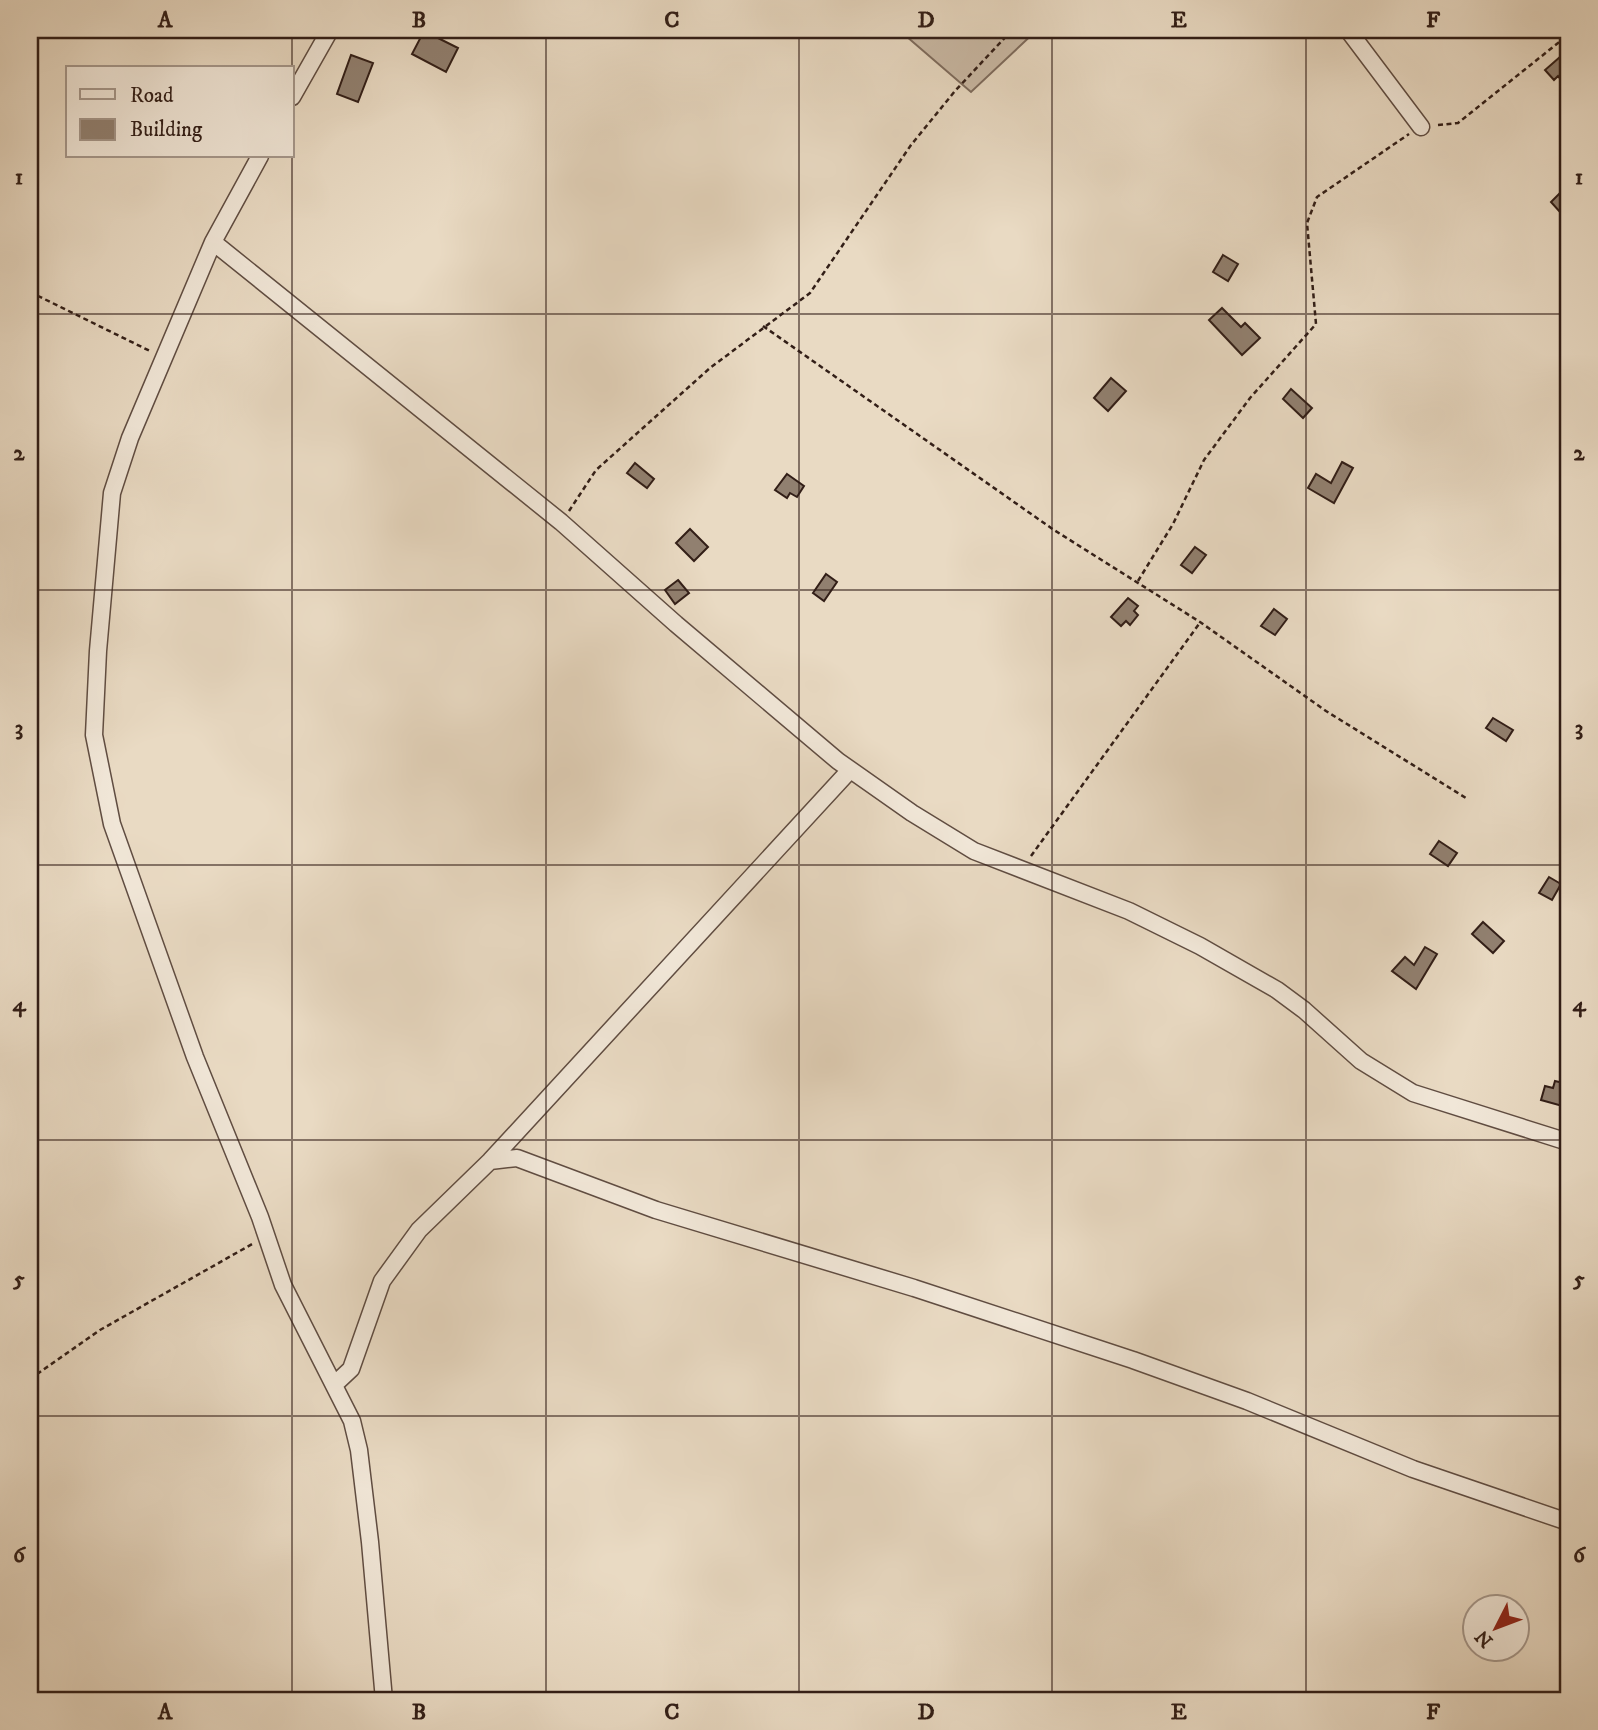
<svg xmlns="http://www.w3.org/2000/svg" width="1598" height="1730" viewBox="0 0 1598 1730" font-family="'IM FELL DW Pica',serif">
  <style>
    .green { fill: #cabaa6; stroke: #7e6c5e; stroke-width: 2 }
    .building { fill: #918070; stroke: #321e17; stroke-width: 2 }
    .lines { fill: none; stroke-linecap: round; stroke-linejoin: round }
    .street-casing { stroke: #604d42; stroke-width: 19 }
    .path { stroke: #321e17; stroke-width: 2.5; stroke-dasharray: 5 3.5; stroke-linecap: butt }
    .street { stroke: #f1e7d8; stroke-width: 16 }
    .grid { fill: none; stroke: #321e17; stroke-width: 2; stroke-opacity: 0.55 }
    .neatline { fill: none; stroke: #321e17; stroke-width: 2.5 }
    .grid-label { font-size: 23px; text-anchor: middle; font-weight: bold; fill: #321e17 }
  </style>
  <rect width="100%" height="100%" fill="#e9dac3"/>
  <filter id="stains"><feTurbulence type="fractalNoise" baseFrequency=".00286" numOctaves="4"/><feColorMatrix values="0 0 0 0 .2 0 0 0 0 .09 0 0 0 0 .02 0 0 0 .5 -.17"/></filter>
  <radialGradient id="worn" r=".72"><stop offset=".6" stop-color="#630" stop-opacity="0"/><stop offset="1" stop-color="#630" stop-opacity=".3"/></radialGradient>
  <path class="green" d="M899,30H1037L971,92Z"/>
  <path class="building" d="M424,31L458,48L446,72L412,54Z
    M351,55L373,63L358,102L337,94Z
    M1560,57L1568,67V88L1558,76L1554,80L1545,70Z
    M1568,185V221L1551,202Z
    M1223,255L1238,264L1228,281L1213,272Z
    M1222,308L1241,327L1245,323L1260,338L1242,355L1209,320Z
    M1111,378L1126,391L1108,411L1094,398Z
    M1291,389L1312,408L1303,418L1283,399Z
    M1342,462L1353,468L1334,503L1308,488L1316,474L1331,483Z
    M635,463L654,479L647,488L627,473Z
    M787,474L804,486L797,497L790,493L787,498L775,490Z
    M690,529L708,547L694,561L676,543Z
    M1195,547L1206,555L1192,573L1181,565Z
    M826,574L837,582L824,601L813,593Z
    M678,580L689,593L675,604L665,590Z
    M1128,598L1138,606L1134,611L1138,615L1130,625L1126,621L1121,626L1111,617Z
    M1274,609L1287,619L1275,635L1261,626Z
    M1493,718L1513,730L1506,741L1486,728Z
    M1439,841L1457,853L1448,866L1430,854Z
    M1549,877L1561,884L1552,900L1539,893Z
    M1483,922L1504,941L1493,953L1472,934Z
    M1425,947L1437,954L1416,989L1392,971L1405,957L1414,965Z
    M1555,1081L1568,1084L1566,1107L1541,1100L1545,1086L1553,1088Z"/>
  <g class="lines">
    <g class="street-casing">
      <path id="street" d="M1348,30L1421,127
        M292,97L330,30
        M260,156L213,242L130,438L112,493L98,651L94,735L112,824L195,1057L260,1217L283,1285L352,1421L359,1450L370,1542L384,1700
        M213,242L561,522L676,624L838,761L912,813L974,851L1129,911L1200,946L1277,990L1304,1010L1361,1061L1413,1093L1568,1142
        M490,1161L517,1158L656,1210L914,1288L1133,1360L1247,1401L1413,1469L1568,1522
        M335,1384L351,1369L382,1281L419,1230L490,1161L850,770"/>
    </g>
    <path class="path" d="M1438,125L1458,123L1568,35
      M30,292L150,351
      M763,326L1054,530L1200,622L1326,711L1466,798
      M569,511L596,470L710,368L810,293L911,145L955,91L1012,30
      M1138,581L1173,524L1204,460L1250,398L1316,324L1307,223L1317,197L1409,134
      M1031,856L1199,624
      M30,1379L100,1330L254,1243"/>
    <use href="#street" class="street"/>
  </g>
  <path class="grid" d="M292,30V68M546,30V1700M799,30V1700M1052,30V1700M1306,30V1700M292,156V1700M30,314H1568M30,590H1568M30,865H1568M30,1140H1568M30,1416H1568"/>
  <rect width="1598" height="1730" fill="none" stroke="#e9dac3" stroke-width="77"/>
  <rect x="66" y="66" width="228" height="91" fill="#f1e7d8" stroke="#a5978b" stroke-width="2"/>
  <rect x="80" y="89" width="35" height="10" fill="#f1e7d8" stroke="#a5978b" stroke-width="2"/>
  <text x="130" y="102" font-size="21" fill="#321e17">Road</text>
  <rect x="80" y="119" width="35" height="21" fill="#918070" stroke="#a5978b" stroke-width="2"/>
  <text x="130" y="136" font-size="21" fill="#321e17">Building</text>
  <g transform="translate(1496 1628) rotate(228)"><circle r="33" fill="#f1e7d8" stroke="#a5978b" stroke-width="2"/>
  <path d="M0-5L12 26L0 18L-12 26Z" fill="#8f2418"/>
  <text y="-10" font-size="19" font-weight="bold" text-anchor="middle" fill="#321e17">N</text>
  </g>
  <rect x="38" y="38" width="1522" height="1654" class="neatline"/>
  <g class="grid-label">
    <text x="165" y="27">A</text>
    <text x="419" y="27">B</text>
    <text x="672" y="27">C</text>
    <text x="926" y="27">D</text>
    <text x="1179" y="27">E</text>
    <text x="1433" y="27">F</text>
    <text x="19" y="184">1</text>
    <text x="1579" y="184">1</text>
    <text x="19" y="460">2</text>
    <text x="1579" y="460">2</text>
    <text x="19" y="735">3</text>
    <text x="1579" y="735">3</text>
    <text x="19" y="1011">4</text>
    <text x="1579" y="1011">4</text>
    <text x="19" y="1286">5</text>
    <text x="1579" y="1286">5</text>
    <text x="19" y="1562">6</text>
    <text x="1579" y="1562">6</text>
    <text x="165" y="1719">A</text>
    <text x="419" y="1719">B</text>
    <text x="672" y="1719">C</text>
    <text x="926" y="1719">D</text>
    <text x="1179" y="1719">E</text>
    <text x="1433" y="1719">F</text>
  </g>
  <rect width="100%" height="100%" filter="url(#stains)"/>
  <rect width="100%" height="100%" fill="url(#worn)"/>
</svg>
